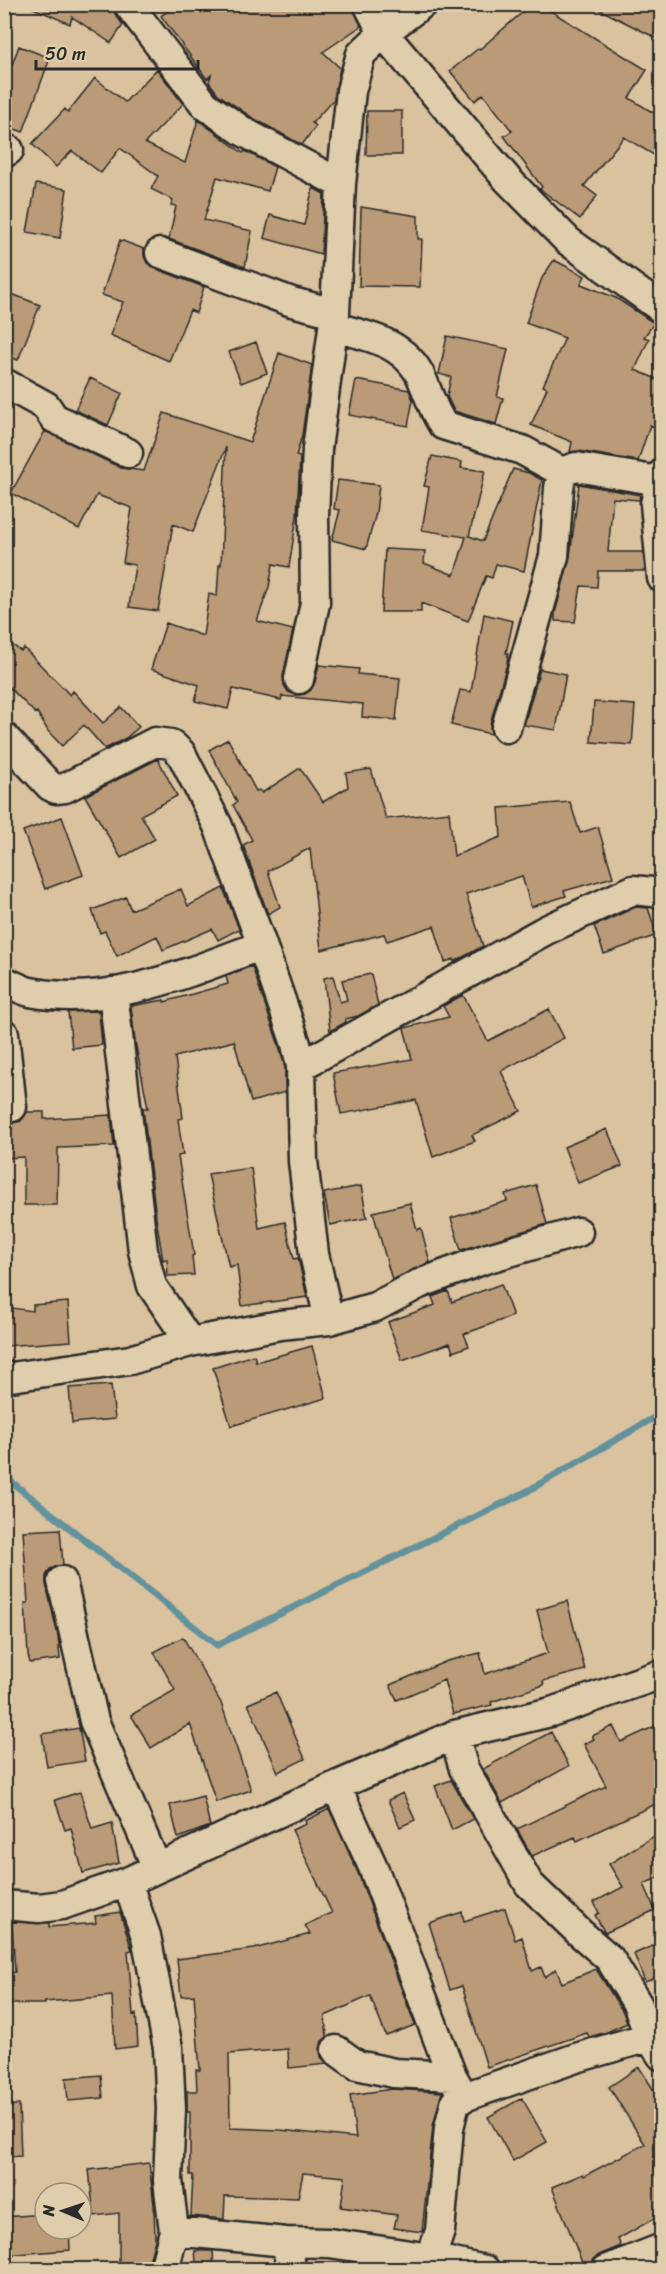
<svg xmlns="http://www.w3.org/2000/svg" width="666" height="2274" viewBox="0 0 666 2274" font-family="Sriracha,sans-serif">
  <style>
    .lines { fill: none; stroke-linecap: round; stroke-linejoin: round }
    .stream { stroke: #63929c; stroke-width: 7 }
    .building { fill: #bb9b77; stroke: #2b2b2b; stroke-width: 1.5 }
    .minor-casing { stroke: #2b2b2b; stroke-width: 33 }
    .minor { stroke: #dfcdab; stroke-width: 28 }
  </style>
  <rect width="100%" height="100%" fill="#dac29e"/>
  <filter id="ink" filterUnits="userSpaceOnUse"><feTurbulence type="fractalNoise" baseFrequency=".0167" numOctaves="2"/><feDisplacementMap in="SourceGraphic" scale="12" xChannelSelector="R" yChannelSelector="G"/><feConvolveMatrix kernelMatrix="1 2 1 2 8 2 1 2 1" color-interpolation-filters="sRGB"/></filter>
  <g filter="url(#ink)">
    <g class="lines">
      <path class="stream" d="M4,1476L217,1645L526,1492L662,1413"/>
    </g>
    <path class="building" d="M24,4H112L115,14L123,25L111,43L72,17L70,24Z
      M177,4H351L361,26L323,52L340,68L334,99L312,123L316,126L302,145L253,118L218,94L209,82L211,75L207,79L161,16Z
      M532,4H552L549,10L647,70L629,98L662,118V160L624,137L584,186L597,196L580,219L540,189L542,187L504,136L512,131L483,94L475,101L450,71L479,48L480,49Z
      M589,4H662V41Z
      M19,46L50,58L23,132L4,125V86Z
      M157,69L183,104L145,143L185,163L198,120L243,153L245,151L275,167L268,191L217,177L204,220L252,231L245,267L169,239L176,206L171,205L173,200L151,189L158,176L120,148L101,173L72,151L56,167L32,144L65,109L68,112L95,78L125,102Z
      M367,111H402V155H366Z
      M36,184L67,189L60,238L27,232Z
      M313,188L324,194L321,254L264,238L270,215L304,225Z
      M361,207L418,216V239H422L420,287L359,286Z
      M120,240L144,249V256L147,263L154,268L204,287L196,313L190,310L169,361L110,335L123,302L102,295Z
      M554,260L585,276L581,284L616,298L654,323L644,337L649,339L635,370L662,381V430L650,425L638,461L579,451L570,452L572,442L531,425L547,388L543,386L565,338L526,323L542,278Z
      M4,291L40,305L18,360L4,355Z
      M447,336L508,349L497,397L503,398L496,424L454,411L447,396L451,377L439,374Z
      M256,342L267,373L241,383L229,352Z
      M279,353L312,365L302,435L296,456L300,457L297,516L289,567L273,564L269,587L257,621L293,630L283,676L284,685L288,692L296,695L305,694L311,690L315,682L319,665L359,669L358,674L400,678L396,720L362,717L363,704L282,696L281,700L233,689L228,709L195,701L199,685L151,669L166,623L203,636L209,594L217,596L219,565H221L226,447L193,532L173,524L158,611L129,607L135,565L123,563L132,508L97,495L79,529L11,493L45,431L121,468L144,471L164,413L250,442Z
      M90,378L122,393L108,425L75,410Z
      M356,380L409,390L413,400L408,426L349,415Z
      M432,456L462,462L461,468L485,471L469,536L483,541L513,469L529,473L542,480L524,571L496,564L492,578L486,576L468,621L421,603V612H381L385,549L425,551L424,563L454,575L466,537L422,530L429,487L424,486Z
      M338,480L379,485L376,513L366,549L332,540L340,510L334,509Z
      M579,484L640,495L639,500L613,498L608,552H643L645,571H598L597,587L581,586L575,622L555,621V613L570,557Z
      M484,614L513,621L506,653H508L507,664L490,724L491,734L451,725L460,690L471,692Z
      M4,639L21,651L24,648L70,695L73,691L103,723L121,707L139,727L126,738L105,749L84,725L62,746L48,731L37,712L35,713L4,682Z
      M540,669L566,674L556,730L524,725Z
      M594,702L635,705L632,745L591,742Z
      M228,739L256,791L259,790L262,793L300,768L323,802L348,787L346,773L371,769L386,819L449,812L454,856L501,837L499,808L570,802L580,833L598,827L613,877L564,891L566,896L531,907L522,876L466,894L483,946L454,962V959L445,962L434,926L387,941L384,934L321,950L310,848L268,871L280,907L268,914L243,845L252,840L233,805L237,802L209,750Z
      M158,759L177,796L141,815L155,839L121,858L85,796Z
      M62,817L83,875L45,889L23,831Z
      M223,888L239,929L218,940L212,929L163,950L157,936L117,956L105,931L100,933L92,910L126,897L131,910L181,889L188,906Z
      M636,907L648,908L657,935L604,954L594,926Z
      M252,966L280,1049L285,1068V1092L251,1102L234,1041L175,1057L183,1118L178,1119L183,1155L178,1156L194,1255L192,1256L194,1275L168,1276L167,1259L163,1260L156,1218L143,1108H148L135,1041L131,1006L164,1000V1002L228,984L226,976Z
      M371,974L378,1005L358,1016L345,1019L346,1022L330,1031L324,978L333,976L340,1002L347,1000L342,980Z
      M463,995L488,1041L549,1009L564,1038L501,1071L521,1111L472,1135L475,1141L433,1157L416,1100L341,1114L333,1073L412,1059L404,1028L449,1017L443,1006Z
      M99,1011L102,1045L72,1048L68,1012Z
      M27,1112H44V1119L111,1115L114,1146L58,1148L57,1205H24V1157L4,1158V1122L13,1123L21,1121Z
      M607,1129L622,1166L578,1183L564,1147Z
      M251,1168L259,1228L285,1222L294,1259L298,1258L307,1297L242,1306L237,1265L229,1267L208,1174Z
      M536,1185L547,1224L461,1250L451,1218L507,1201L505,1194Z
      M361,1186L367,1218L330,1225L324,1193Z
      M410,1203L417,1230L421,1228L430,1262L392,1280L373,1212Z
      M501,1284L513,1316L464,1334L469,1346L453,1352L450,1343L402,1360L388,1322L435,1305L432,1297L448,1291L452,1302Z
      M68,1302L71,1341L4,1346V1307L33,1311V1305Z
      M312,1346L326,1398L231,1426L213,1368L254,1355L256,1362Z
      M111,1385L115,1419L72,1423L69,1388Z
      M60,1529L63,1565L50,1569L46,1576V1584L58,1636L60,1659L30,1663L28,1655L25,1603H28L23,1531Z
      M567,1601L585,1670L543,1681L544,1685L491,1702L492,1705L453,1714L444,1680L397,1700L390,1685L447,1661L480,1653L485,1674L548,1653L537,1610Z
      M183,1637L221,1703L251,1790L216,1802L190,1724L151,1748L131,1715L175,1690L154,1652Z
      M276,1692L305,1759L278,1772L248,1704Z
      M662,1723V1801L577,1841L575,1837L532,1856L517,1829L606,1786L584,1744L594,1739L592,1736L613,1726L621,1742Z
      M79,1728L85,1761L47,1767L42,1734Z
      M551,1732L569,1766L502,1803L483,1769Z
      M451,1780L473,1819L452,1830L435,1786Z
      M80,1792L92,1829L112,1823L119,1863L83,1873L71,1828L65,1830L55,1800Z
      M403,1793L415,1820L400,1827L388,1800Z
      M203,1796L210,1826L178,1838L170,1805Z
      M329,1809L358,1873L415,2025L386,2036L370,1996L325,2016L327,2037L322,2041L320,2049L321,2057L328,2064L289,2068L288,2049L229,2054L230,2128L280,2130L356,2138L350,2095L392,2089L442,2092L433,2126L422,2232L394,2228L397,2215L341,2207L345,2177L303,2173L298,2198L225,2196L224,2219L191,2216L193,2175H190V2112H187V2091H197L196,2070H200L194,1995L181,1996L177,1959L254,1949L310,1934L305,1925L332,1913L292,1830L306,1824L305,1821Z
      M662,1831V1876L644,1884L655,1910L605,1933L595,1915L599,1913L594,1902L623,1887L609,1864Z
      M505,1908L515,1940L522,1937L532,1971L541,1967L545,1977L556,1969L562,1983L596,1969L623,2012L627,2023L607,2032L589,2037L587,2033L487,2067L462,1986L450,1990L429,1923L462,1912L464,1921Z
      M120,1912L132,1950L128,1951L133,2015L136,2014L138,2046L115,2049L112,1996L45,2002V2004H4V1973L15,1972L12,1922L49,1923V1927L96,1923L95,1916Z
      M662,1942V1975L645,1982L634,1954Z
      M639,2067L662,2103V2214L618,2239L621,2246L599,2255L593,2260L590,2270H585L552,2187L583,2174L584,2176L645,2144L609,2087Z
      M101,2075L103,2098L68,2101L66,2078Z
      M522,2098L547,2142L513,2161L488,2117Z
      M19,2105L21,2156L4,2157V2106Z
      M149,2163L154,2205L155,2240L148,2265H119V2213L94,2216L89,2170Z
      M45,2214V2229H69L70,2250L4,2255V2217Z
      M195,2251H213L214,2270H197Z"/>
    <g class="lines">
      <g class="minor-casing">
        <path id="minor" d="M128,4L205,105L244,132L341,184
          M368,4L383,33L508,180L568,241L662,309
          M4,153L9,150
          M160,253L292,302L335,313
          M333,327C367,335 406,343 422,379C429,395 433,410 443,425L522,450L562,472
          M4,383L46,406L54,418L128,453
          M662,474L655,504L662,578
          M299,679L315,603L314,516L317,449L335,313L341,184L351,91L361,54L383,33L422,4
          M506,728L554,556L559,488L562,472L576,467L659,481
          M4,737L50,786L56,789L65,788L155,742L171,744L181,753L218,826L262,945
          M4,981C13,985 22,990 30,992C109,1008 190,972 262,945L296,1044L301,1066L303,1161L314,1254L329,1320
          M113,992L143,1251L152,1286L190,1342
          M4,1034L12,1107
          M301,1066L546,930L633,890L662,893
          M4,1378L130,1360L190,1342L280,1325L329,1320L375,1307L419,1284L485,1259L578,1232
          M62,1581L94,1721L157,1868
          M454,1735L464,1769L529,1884L580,1933L610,1959L638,2005L649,2037L662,2056
          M336,1786L373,1867L452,2076L464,2097
          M127,1882L146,1936L168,2048L171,2109L168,2180L174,2231L164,2270
          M4,1905L39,1908L62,1905L127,1882L336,1786L454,1735L551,1712L662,1674
          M336,2050L357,2065L394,2073L452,2076
          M174,2231L286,2242L329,2243L431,2258L485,2270
          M286,2242L292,2270
          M431,2258L440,2231L449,2128L455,2103L464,2097L576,2058L649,2037
          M606,2270L662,2248"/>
      </g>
      <use href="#minor" class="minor"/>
    </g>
  </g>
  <rect width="666" height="2274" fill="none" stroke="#dfcdab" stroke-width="24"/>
  <rect x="12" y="12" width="642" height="2250" fill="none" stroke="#2b2b2b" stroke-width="2" filter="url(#ink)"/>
  <g transform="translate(63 2211) rotate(272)"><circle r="28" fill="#dfcdab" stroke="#978c78" stroke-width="1.5"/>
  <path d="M0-4.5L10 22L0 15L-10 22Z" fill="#2b2b2b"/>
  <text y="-9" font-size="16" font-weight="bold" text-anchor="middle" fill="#2b2b2b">N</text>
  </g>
  <path d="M36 60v9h162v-9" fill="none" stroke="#2b2b2b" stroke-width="3"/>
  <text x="45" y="60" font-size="18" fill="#2b2b2b" stroke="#dfcdab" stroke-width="4.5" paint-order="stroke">50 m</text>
</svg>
